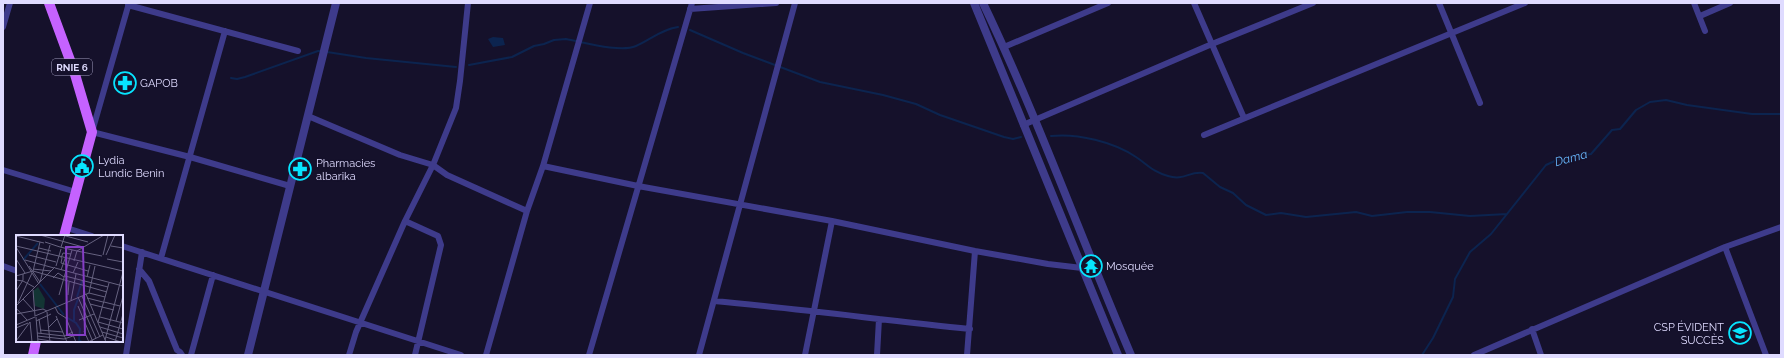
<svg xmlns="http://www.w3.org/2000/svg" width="1784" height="358" viewBox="0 0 1784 358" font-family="Raleway,sans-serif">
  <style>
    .water { fill: #0c244f }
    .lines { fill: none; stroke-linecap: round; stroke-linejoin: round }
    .stream { stroke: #0c244f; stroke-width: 2 }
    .minor { stroke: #3e3b8b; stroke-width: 6 }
    .tertiary { stroke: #3e3b8b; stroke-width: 8 }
    .primary { stroke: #c562ff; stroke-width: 10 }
    .labels { text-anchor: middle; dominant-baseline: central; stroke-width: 3; stroke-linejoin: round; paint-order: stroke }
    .shield { fill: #15112b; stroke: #a29ebf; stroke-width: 1 }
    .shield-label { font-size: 10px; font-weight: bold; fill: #dfdbff }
    .poi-label { font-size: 11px; fill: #dfdbff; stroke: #15112b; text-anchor: start }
    .water-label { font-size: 12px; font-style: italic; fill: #69b9ff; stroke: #15112b }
    .inset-river { fill: none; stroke: #0c244f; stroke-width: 2 }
    .inset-road { fill: none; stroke: #666280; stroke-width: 1 }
    .view { fill: #853ec5; fill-opacity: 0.15; stroke: #853ec5; stroke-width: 2 }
    .inset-edge { fill: none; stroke: #dfdbff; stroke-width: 2 }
  </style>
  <rect width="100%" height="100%" fill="#15112b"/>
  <path class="water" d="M493,37L503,38L505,45L493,47L488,39Z"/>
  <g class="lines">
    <path class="stream" d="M690,30L743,53L820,82L883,95L916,104L940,115L1004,137L1013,139L1021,137
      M327,52L366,58L456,67
      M469,65L512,57L534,46L544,44L554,40L566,39C583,42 620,53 636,46C650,40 662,29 678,27
      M231,78L237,79L245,77L318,51H323
      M1051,136C1077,133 1114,142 1136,157C1148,165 1153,172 1168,176C1184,181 1189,171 1203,173L1220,187L1233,193L1246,205L1266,215L1281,213L1306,217L1356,212L1372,216L1407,212H1430L1470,216L1507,214
      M1422,355L1433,338L1453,297L1455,279L1470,252L1491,234L1546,165L1557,160L1591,154L1612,130L1620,129L1636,110L1650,102L1666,100L1687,105L1752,114H1781"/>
    <path class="minor" d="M129,3L92,132L190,157L290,186
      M1194,3L1244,118
      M1439,3L1480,103
      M1694,3L1705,31
      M128,5L298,51
      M690,9L776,3
      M1700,16L1730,3
      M3,27L10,3
      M1004,47L1108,3
      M308,116L400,155L433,165L447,175L527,211
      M1023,125L1212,44L1313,3
      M1204,135L1525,3
      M543,166L638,186L832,221L975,251L1048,264L1082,268L1092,263
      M3,170L76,192
      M405,221L438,236L441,245L415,355
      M67,228L92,236
      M122,246L461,355
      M1725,247L1766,355
      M161,258L225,31
      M3,266L17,271
      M139,269L149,281L177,350L180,352L182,355
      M714,301C799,309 884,320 970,329
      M1532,329L1541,355
      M126,355L142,252
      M191,355L213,275
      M349,355L356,332L405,221L433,165L456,108L460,81L468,3
      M486,355L527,211L543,166L590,3
      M589,355L692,3
      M699,355L795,3
      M805,355L832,221
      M877,355L879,319
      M967,355L975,251
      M1474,355L1725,247L1781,227"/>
    <path class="tertiary" d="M974,3L1118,355
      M983,3C1038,118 1081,238 1131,355
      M248,355L336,3"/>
    <path class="primary" d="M49,3L74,71L92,132L64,236
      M33,355L36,341"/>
  </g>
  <defs>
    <g id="pharmacy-ring" transform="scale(1.15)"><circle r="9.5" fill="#15112b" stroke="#07e5ff" stroke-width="1.5"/><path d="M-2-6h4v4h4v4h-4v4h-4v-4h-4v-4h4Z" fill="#07e5ff"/></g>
    <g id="civic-ring" transform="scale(1.15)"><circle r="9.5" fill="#15112b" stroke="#07e5ff" stroke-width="1.5"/><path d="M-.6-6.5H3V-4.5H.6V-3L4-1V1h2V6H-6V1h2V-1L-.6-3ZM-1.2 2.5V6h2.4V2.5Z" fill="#07e5ff"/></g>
    <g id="temple-ring" transform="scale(1.15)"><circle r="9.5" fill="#15112b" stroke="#07e5ff" stroke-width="1.5"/><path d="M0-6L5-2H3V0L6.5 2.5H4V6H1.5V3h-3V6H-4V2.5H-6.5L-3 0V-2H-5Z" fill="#07e5ff"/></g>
    <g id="school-ring" transform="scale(1.15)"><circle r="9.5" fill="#15112b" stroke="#07e5ff" stroke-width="1.5"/><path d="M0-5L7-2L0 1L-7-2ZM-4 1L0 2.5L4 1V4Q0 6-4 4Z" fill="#07e5ff"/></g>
  </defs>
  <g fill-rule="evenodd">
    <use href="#pharmacy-ring" x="125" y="83"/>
    <use href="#civic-ring" x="82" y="166"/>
    <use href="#pharmacy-ring" x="300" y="169"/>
    <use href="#temple-ring" x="1091" y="266"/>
    <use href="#school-ring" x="1740" y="333"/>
  </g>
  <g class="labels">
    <rect class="shield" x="52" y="59" width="40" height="16" rx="3"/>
    <g class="shield-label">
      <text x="72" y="67">RNIE 6</text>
    </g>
    <g class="poi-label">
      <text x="140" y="83">GAPOB</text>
      <text x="98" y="160">Lydia<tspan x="98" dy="13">Lundic Benin</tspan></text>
      <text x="316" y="163">Pharmacies<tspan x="316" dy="13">albarika</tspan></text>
      <text x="1106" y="266">Mosquée</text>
      <text x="1724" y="327" text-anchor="end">CSP ÉVIDENT<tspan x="1724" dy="13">SUCCÈS</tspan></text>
    </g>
    <g class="water-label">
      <text transform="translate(1571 158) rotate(-15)">Dama</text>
    </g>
  </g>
  <g transform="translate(16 235)">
    <rect width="107" height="107" fill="#15112b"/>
    <path d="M22,52L29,64L28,74L19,71L17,56Z" fill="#133534"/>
    <path class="inset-river" d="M7,25L22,8M24,49L48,80M61,62L66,46M50,82L60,88L64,94L63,105L66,107M58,86V75L62,64"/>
    <path class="inset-road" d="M24,0L67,12M46,0L72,7M0,1L28,8M29,7L44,12M0,11L107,36M95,11L107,13M0,12L23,49M44,12L61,16L88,0M45,12L49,0M23,13L35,16M13,20L40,27M87,20L92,0M90,20L99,0M45,23L47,18L55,19M46,23L45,28L72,36M0,24L9,38M91,24L107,27M9,25L38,33M58,26L61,16L86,21M13,31L24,47M40,31L45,14M39,33L107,51M17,34L35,36M45,35L50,21M17,36L24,7M57,38L62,27M0,41L17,36L91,57M49,41L92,52M71,42L74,30M37,43L42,38L48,42M0,45L7,46L18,52M67,46L69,59M24,47L34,10M17,55L19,81L73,58L79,31M0,56L7,45V39M73,58L89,62M70,59L90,107M43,60L56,15M52,60L53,47M66,61L84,102M62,62L80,103M71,63L87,67M7,64L18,76M55,65L60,39M88,67L104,71M2,68L16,38M74,69L86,72M0,71L39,32M62,71L77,107M39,72L42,78L50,83L60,107M86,72L98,75M0,73L11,85M31,77L34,107M0,79L27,74L31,76M40,81L51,107M20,82L22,107M84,82L107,88M23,84L25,98M63,85L78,79M20,86L35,79M100,86L107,61M14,87L16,107M82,87L93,48M82,87L107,94M0,90L19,82M84,92L107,99M0,93L12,88M32,93L41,84M24,95L47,97M68,96L73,107M86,97L107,103M21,98L48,101L57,97M21,101L48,104L57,101M90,102L105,107M22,104L41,107M89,105L107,37M0,106L14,87M72,107L87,100M99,107L107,79"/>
    <path class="view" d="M50,12H67L69,100H51Z"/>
    <rect width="107" height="107" class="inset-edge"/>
  </g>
  <rect width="1784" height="358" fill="none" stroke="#dfdbff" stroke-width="8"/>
</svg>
